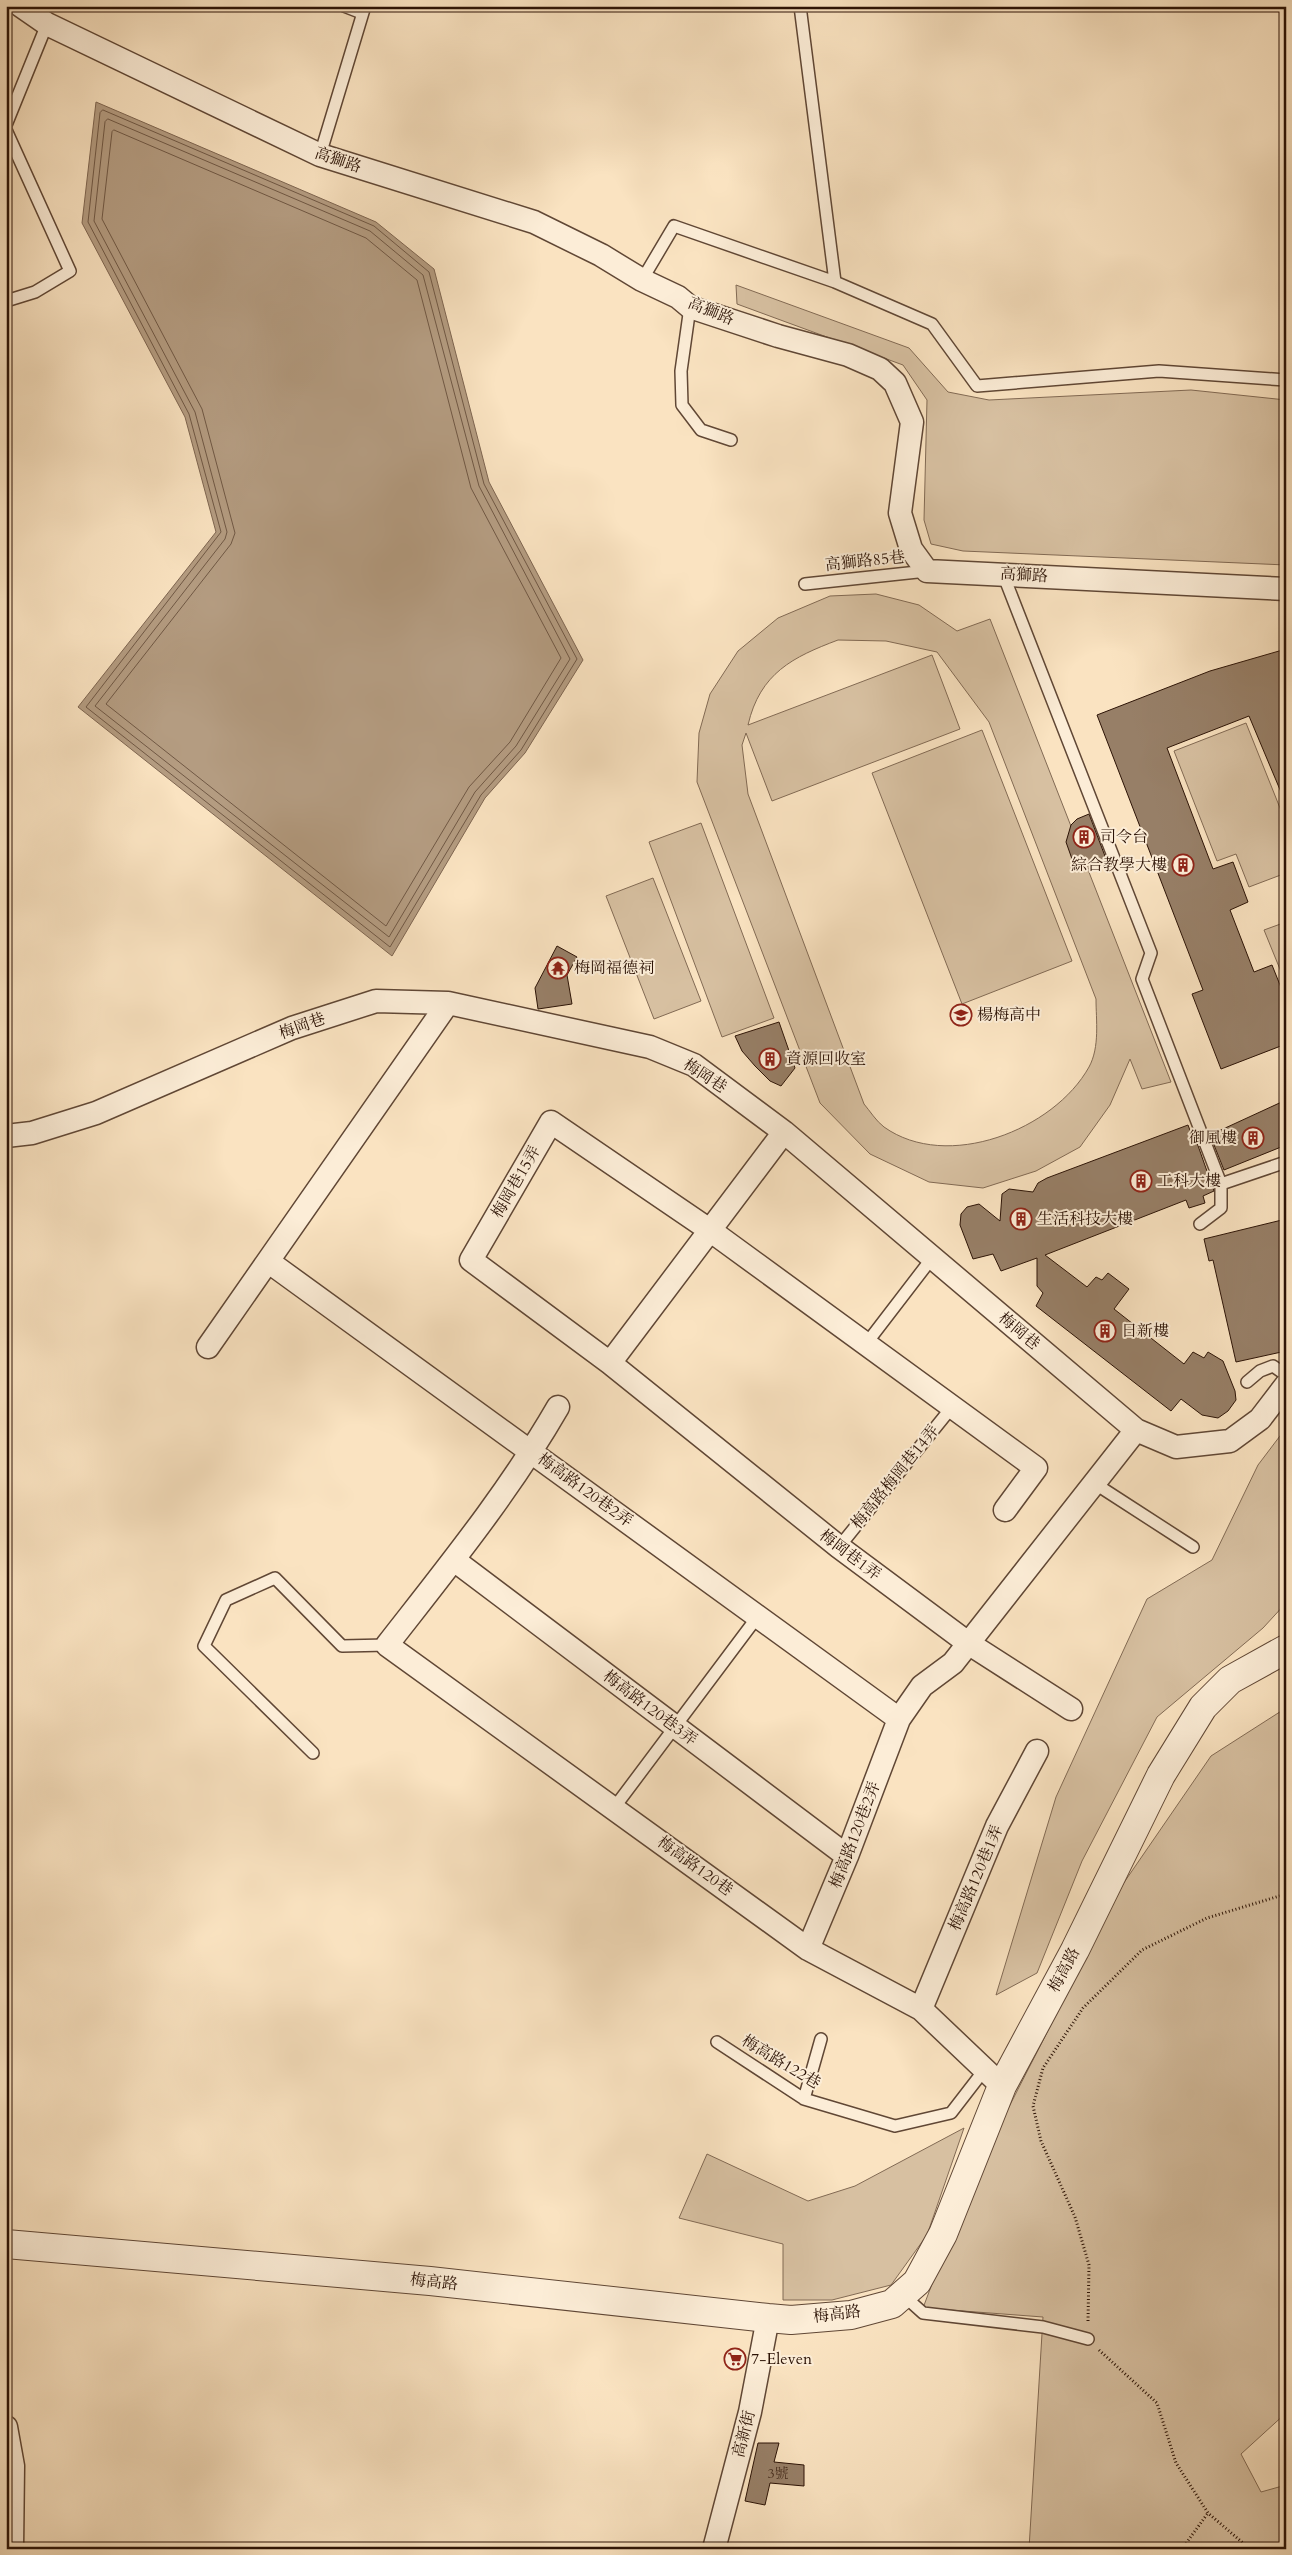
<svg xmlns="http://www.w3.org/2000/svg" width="1292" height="2555" viewBox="0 0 1292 2555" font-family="Cardo,'Noto Serif TC',serif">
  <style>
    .green { fill: #d7c0a1; stroke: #826a54; fill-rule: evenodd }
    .water { fill: #b49c81; stroke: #7e6550 }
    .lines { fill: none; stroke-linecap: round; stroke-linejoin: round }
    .shore { stroke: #705844; stroke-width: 1 }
    .building { fill: #977f67; stroke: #2c1306 }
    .service-casing { stroke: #604735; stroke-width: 14 }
    .minor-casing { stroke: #604735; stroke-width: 25 }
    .tertiary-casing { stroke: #604735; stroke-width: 30 }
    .path { stroke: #2c1306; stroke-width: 3; stroke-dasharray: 1 2.5; stroke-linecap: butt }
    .service { stroke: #fcedd7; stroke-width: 11 }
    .minor { stroke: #fcedd7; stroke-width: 22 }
    .tertiary { stroke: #fcedd7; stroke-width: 28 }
    .labels { text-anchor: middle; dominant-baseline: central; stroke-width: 4; stroke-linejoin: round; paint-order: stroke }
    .number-label { font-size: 14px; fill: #472e1e }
    .street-label { font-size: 16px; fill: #2c1306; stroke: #fcedd7 }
    .poi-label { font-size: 16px; fill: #2c1306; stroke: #fcedd7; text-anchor: start }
  </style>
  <rect width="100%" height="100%" fill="#fae3c1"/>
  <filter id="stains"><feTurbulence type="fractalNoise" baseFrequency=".004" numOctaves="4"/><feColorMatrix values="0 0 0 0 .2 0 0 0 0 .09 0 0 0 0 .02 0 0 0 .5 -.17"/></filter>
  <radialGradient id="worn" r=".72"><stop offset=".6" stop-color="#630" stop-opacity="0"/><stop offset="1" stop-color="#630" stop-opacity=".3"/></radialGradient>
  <path class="green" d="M736,285L909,348L948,392L989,400L1191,390L1286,400V565L963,551L931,544L924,520L927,400L903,365L737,304Z
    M876,594L919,605L957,631L990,619L1171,1082L1142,1089L1130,1059L1110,1105L1080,1147L1036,1171L983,1188L929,1182L870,1154L820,1103L697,782L699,733L710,694L738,651L778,618L830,596ZM838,640L886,641L937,652L989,722L1096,999C1096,1020 1100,1047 1089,1067C1054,1130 947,1172 884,1127C876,1121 870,1111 864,1104L748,794L742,745L746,733L772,801L960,729L932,655L748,725C760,673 793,657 838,640Z
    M1246,723L1286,823V873L1249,887L1236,854L1217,861L1174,751Z
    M982,730L1072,961L962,1004L872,773Z
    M701,823L774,1018L722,1037L649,842Z
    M653,878L701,1001L654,1019L606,896Z
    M1286,922V984L1264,930Z
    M1286,1428V1603L1263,1628L1157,1717L1082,1861L1037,1973L996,1995L1056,1797L1147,1599L1212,1560L1258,1465Z
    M1286,1708V2413L1241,2454L1261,2492L1286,2485V2549H1029L1043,2317L923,2308L969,2185L1123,1884L1211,1756Z
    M964,2128L927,2235L891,2285L832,2300H783V2244L679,2218L707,2154L808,2201L855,2186Z"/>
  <path class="water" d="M96,102L376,222L434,269L489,482L583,660L525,753L485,798L392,956L78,707L216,532L185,417L82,223Z"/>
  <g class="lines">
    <path class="shore" d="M103,110L374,226L429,272L484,484L577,659L521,750L481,795L390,947L86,707L221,532L189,414L88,222L100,113Z
      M108,119L370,231L423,275L479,486L570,659L516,746L475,792L389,937L95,706L225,539L227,532L195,412L94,221L105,122Z
      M114,130L366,238L417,280L471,488L561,658L510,742L469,787L386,926L106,704L231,544L235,533L202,409L102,219L112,132Z"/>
  </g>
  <path class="building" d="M1286,649V804L1249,716L1167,748L1213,869L1233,862L1248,902L1230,910L1254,972L1272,965L1286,1000V1044L1221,1069L1192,994L1203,990L1097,715L1210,671Z
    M1089,814L1108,864L1097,869H1087L1072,859L1066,842L1071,825L1077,819Z
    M557,946L577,957L567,975L572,1004L538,1009L535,988Z
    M779,1022L795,1068L781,1086L770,1081L755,1066L742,1051L735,1036Z
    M1286,1100V1145L1224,1170L1210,1135Z
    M1188,1125L1194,1141L1196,1140L1214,1191L1203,1196L1205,1203L1189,1208L1186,1200L1045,1255L1087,1287L1096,1277L1102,1280L1108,1273L1129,1289L1114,1309L1184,1364L1193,1352L1204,1358L1208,1352L1223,1361L1235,1391L1236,1400L1228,1411L1218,1418L1202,1415L1181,1399L1171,1411L1036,1306L1043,1293L1037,1286V1258L1001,1271L993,1254L973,1259L960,1225L961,1214L967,1207L979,1204L1000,1221L1002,1194L1009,1189L1033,1192L1038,1183L1047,1178Z
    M1286,1219V1351L1236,1362L1213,1260L1209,1261L1204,1239Z
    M758,2443H779L774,2462L804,2465V2486L770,2483L765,2505L745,2501Z"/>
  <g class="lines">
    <g class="service-casing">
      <path id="service" d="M344,6L362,13
        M6,125L47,24
        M6,130L70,271L35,292L6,301
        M320,155L365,6
        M642,280L674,226L835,282L800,6
        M835,282L932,324L977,386L1159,371L1286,380
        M690,307L681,371L682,405L701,430L731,440
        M1003,574L1151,953L1142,979L1221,1184
        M805,584L927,571
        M1200,1224L1221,1208V1184L1286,1162
        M866,1344L932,1258
        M1247,1382L1260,1371L1273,1366L1286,1375
        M1094,1483L1193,1547
        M839,1547L952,1407
        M313,1753L204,1646L226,1600L275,1578L342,1646L387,1645
        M614,1808L758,1616
        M717,2042L804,2099L895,2126L951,2113L985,2069
        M804,2099L821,2039
        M903,2295L923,2313L1043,2327L1088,2339"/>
    </g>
    <g class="minor-casing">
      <path id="minor" d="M21,6L47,24L320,155L534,222L601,255L642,280L678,297L690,307L778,336L848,355L880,369L895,383L912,422L900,513L911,549L927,571L1286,589
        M6,1136L32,1133L96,1113L292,1028L376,1001L448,1003L650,1047L694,1065L784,1132L1136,1430L1176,1447L1230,1441L1260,1419L1286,1385
        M269,1262L899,1719
        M208,1347L448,1003
        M610,1363L784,1132
        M558,1407C509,1492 447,1568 387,1645L808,1949L921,2009L1002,2086
        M1005,1510L1036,1468L711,1231L551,1122L471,1260L610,1363L839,1547L968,1643L1071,1709
        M454,1560L847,1856
        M808,1949L847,1856L899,1719L922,1686L953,1663L1136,1430
        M921,2009L997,1826L1037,1751
        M6,2427L13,2466L12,2549
        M714,2549L750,2412L768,2318"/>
    </g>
    <g class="tertiary-casing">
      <path id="tertiary" d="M6,2244L430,2281L768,2318L791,2320L851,2315L892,2304L917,2282L943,2234L1002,2086L1075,1950L1161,1775L1203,1707L1230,1680L1286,1649"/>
    </g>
    <path class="path" d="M1088,2321L1089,2265L1075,2217L1041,2141L1033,2106L1043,2068L1083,2008L1142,1950L1207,1918L1286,1894
      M1099,2350L1157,2403L1176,2463L1208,2513L1250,2549
      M1182,2549L1208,2513"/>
    <use href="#service" class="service"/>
    <use href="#minor" class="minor"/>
    <use href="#tertiary" class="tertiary"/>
  </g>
  <defs>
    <g id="building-ring" transform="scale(1.125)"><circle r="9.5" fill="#fcedd7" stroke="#8f2418" stroke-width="1.5"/><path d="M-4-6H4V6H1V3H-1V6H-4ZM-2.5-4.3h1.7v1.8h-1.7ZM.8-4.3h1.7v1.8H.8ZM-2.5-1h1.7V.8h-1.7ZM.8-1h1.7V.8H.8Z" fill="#8f2418"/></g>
    <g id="temple-ring" transform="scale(1.125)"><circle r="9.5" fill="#fcedd7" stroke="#8f2418" stroke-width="1.5"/><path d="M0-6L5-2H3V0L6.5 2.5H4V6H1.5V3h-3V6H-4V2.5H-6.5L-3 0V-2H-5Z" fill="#8f2418"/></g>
    <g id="school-ring" transform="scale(1.125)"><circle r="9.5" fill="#fcedd7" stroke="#8f2418" stroke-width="1.5"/><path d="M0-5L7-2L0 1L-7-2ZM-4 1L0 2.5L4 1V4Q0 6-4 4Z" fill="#8f2418"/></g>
    <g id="supermarket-ring" transform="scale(1.125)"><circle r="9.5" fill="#fcedd7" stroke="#8f2418" stroke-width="1.5"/><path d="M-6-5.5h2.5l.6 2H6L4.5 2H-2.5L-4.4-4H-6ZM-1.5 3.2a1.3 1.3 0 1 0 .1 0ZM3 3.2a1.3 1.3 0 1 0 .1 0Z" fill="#8f2418"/></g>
  </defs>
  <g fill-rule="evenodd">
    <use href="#building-ring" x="1084" y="837"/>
    <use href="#building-ring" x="1183" y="865"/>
    <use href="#temple-ring" x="558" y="968"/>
    <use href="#school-ring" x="961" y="1015"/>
    <use href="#building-ring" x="770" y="1059"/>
    <use href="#building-ring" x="1253" y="1138"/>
    <use href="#building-ring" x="1141" y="1181"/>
    <use href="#building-ring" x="1021" y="1219"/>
    <use href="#building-ring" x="1105" y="1331"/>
    <use href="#supermarket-ring" x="735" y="2359"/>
  </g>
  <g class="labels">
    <g class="number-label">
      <text x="778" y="2473">3號</text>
    </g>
    <g class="street-label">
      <text transform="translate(338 160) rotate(19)">高獅路</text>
      <text transform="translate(711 311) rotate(22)">高獅路</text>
      <text transform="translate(865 561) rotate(-6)">高獅路85巷</text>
      <text transform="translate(1024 575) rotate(3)">高獅路</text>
      <text transform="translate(302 1026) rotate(-20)">梅岡巷</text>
      <text transform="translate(705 1076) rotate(33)">梅岡巷</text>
      <text transform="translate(516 1182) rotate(-60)">梅岡巷15弄</text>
      <text transform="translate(1019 1331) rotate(40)">梅岡巷</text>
      <text transform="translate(895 1477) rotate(-51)">梅高路梅岡巷14弄</text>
      <text transform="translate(585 1490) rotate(36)">梅高路120巷2弄</text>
      <text transform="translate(850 1555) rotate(37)">梅岡巷1弄</text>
      <text transform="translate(650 1708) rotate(37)">梅高路120巷3弄</text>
      <text transform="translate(855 1835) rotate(-69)">梅高路120巷2弄</text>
      <text transform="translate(695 1866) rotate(36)">梅高路120巷</text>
      <text transform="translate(976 1878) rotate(-67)">梅高路120巷1弄</text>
      <text transform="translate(1064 1970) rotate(-62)">梅高路</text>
      <text transform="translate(781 2062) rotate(31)">梅高路122巷</text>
      <text transform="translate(434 2282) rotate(6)">梅高路</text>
      <text transform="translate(837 2314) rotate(-7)">梅高路</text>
      <text transform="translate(744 2434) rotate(-76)">高新街</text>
    </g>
    <g class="poi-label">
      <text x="1100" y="837">司令台</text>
      <text x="1167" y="865" text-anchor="end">綜合教學大樓</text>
      <text x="574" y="968">梅岡福德祠</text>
      <text x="977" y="1015">楊梅高中</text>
      <text x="786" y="1059">資源回收室</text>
      <text x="1237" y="1138" text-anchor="end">御風樓</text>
      <text x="1157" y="1181">工科大樓</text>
      <text x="1037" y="1219">生活科技大樓</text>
      <text x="1121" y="1331">日新樓</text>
      <text x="751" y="2359">7-Eleven</text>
    </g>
  </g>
  <rect width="1292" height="2555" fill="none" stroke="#fae3c1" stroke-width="25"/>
  <rect x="8" y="8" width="1277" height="2540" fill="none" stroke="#2c1306" stroke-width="2.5"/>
  <rect x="12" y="12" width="1267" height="2530" fill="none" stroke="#2c1306"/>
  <rect width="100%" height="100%" filter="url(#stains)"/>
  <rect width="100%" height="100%" fill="url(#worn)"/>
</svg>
